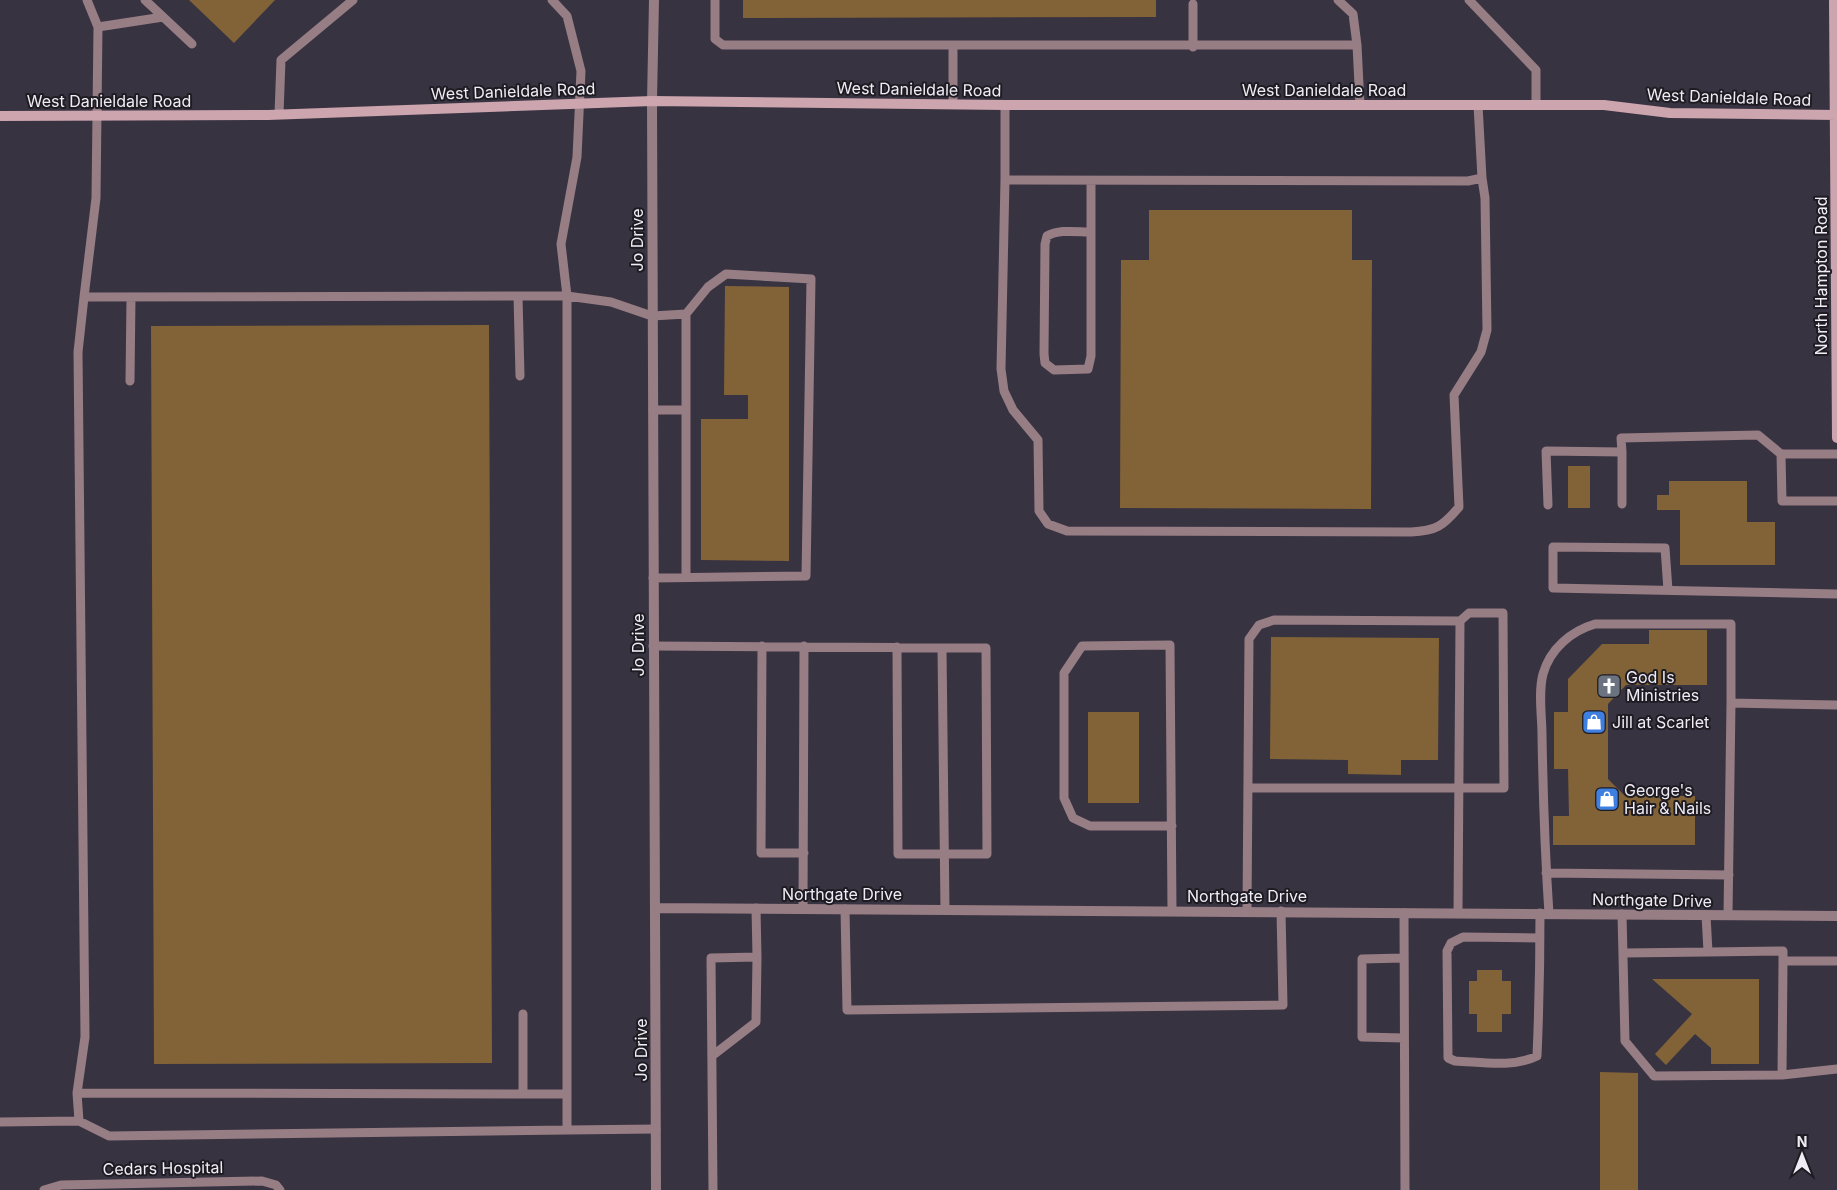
<svg xmlns="http://www.w3.org/2000/svg" width="1837" height="1190" viewBox="0 0 1837 1190" font-family="Inter,sans-serif">
  <style>
    .building { fill: #816337 }
    .lines { fill: none; stroke-linecap: round; stroke-linejoin: round }
    .service { stroke: #977d84; stroke-width: 9 }
    .minor { stroke: #977d84; stroke-width: 10 }
    .tertiary { stroke: #977d84; stroke-width: 10 }
    .secondary { stroke: #cda5af; stroke-width: 10 }
    .labels { text-anchor: middle; dominant-baseline: central; stroke-width: 4; stroke-linejoin: round; paint-order: stroke }
    .street-label { font-size: 16px; fill: #efecf5; stroke: #1e1c22 }
    .poi-label { font-size: 16px; fill: #efecf5; stroke: #1e1c22; text-anchor: start }
  </style>
  <rect width="100%" height="100%" fill="#383341"/>
  <path class="building" d="M189,0H275L234,43Z
    M743,0H1156V17L743,18Z
    M1149,210H1352V260H1372L1371,509L1120,508L1121,260H1149Z
    M725,286L789,287V561L701,560V419H748V395H724Z
    M489,325L492,1063L154,1064L151,326Z
    M1568,466H1590V508H1568Z
    M1669,481H1747V522H1775V565H1680V510H1657V495H1669Z
    M1649,630H1707V685H1626L1608,704V779L1625,796H1695V845H1553V816H1569L1568,769H1554V712H1568V679L1602,644H1649Z
    M1271,637L1439,638L1438,760H1401V775L1348,774V760L1270,759Z
    M1088,712H1139V803H1088Z
    M1477,970H1502V981H1511V1014H1502V1032H1477V1014H1469V981H1477Z
    M1652,979H1759V1064H1711V1048L1695,1034L1666,1065L1655,1054L1692,1014Z
    M1600,1072L1638,1073V1190H1600Z"/>
  <g class="lines">
    <path class="service" d="M87,0L98,27L96,198L84,297L567,296L611,302L652,316L686,314
      M145,0L192,44
      M715,0V39L723,45H1357L1353,14L1338,0
      M1469,0L1536,70V105
      M1193,4V47
      M98,27L163,17
      M1357,45L1360,105
      M953,46V104
      M1005,105V180L1468,181L1482,178L1478,105
      M279,114L281,60L353,0
      M1005,180L1001,369L1004,391L1013,410L1038,440L1039,511L1048,524L1067,531L1411,532C1436,531 1443,526 1459,507L1454,395L1481,352L1487,330L1485,198L1482,178
      M1091,181V356L1088,369L1054,370L1045,363L1044,354L1045,244L1047,236C1059,229 1077,232 1091,232
      M518,296L520,376
      M84,297L78,352L85,1037L77,1093L567,1094V296L561,244L577,157L581,71L567,16L552,0
      M130,381L131,297
      M653,410H686
      M1781,454L1782,501H1837
      M1622,504V452
      M1548,505L1546,451L1622,452L1621,438L1758,435L1781,454H1837
      M653,578L806,576L811,279L726,274L708,287L686,314V577
      M1668,590L1665,548L1553,547V588L1837,594
      M653,646L986,648L987,854H898L897,647
      M762,646L761,853H804
      M942,648L945,910
      M1248,788H1504L1503,613H1469L1460,621
      M1172,826H1090L1073,818L1064,798V673L1082,646L1170,645L1172,911
      M1546,873L1729,875
      M756,908L757,957
      M803,909L804,646
      M845,909L847,1010L1283,1005L1281,911
      M1247,912L1249,639L1259,625L1274,620L1460,621L1458,913
      M1404,913L1405,1190
      M1540,913C1540,961 1539,1009 1537,1056C1513,1068 1481,1062 1455,1061L1448,1058L1447,951L1451,943L1463,937L1540,938
      M1549,914C1545,854 1543,795 1542,735C1542,716 1538,693 1543,674C1550,649 1571,631 1595,624H1731V703
      M1622,914L1625,1041L1654,1076L1782,1075L1837,1069
      M1706,915L1708,952L1783,951V961H1837
      M1728,915L1731,703L1837,705
      M1623,953L1708,952
      M1404,958L1362,959V1037L1404,1038
      M712,1056L756,1022L757,957L711,958L713,1190
      M1782,1075L1783,961
      M523,1094V1014
      M79,1121L109,1136L567,1130V1094
      M0,1122L79,1121L77,1093
      M567,1130L656,1129
      M44,1190L61,1185L262,1181L276,1185L280,1190"/>
    <path class="minor" d="M652,101L654,0"/>
    <path class="tertiary" d="M652,101L656,1190
      M656,908L1837,916"/>
    <path class="secondary" d="M1834,0L1837,438
      M0,116L268,115L652,101L1005,105H1604L1670,113L1837,115"/>
  </g>
  <defs>
    <g id="church-square" transform="scale(1.25)"><rect x="-9" y="-9" width="18" height="18" rx="4" fill="#6b7280" stroke="#1e1c22"/><path d="M-1.2-6h2.4v3.5h3.3v2.4h-3.3V6h-2.4V-.1h-3.3v-2.4h3.3Z" fill="#fff"/></g>
    <g id="shop-square" transform="scale(1.25)"><rect x="-9" y="-9" width="18" height="18" rx="4" fill="#3f7fe0" stroke="#1e1c22"/><path d="M-5-2.5h2.3a2.7 3.5 0 0 1 5.4 0H5L5.5 6h-11ZM-1.5-2.5h3a1.5 2.3 0 0 0-3 0Z" fill="#fff"/></g>
  </defs>
  <g fill-rule="evenodd">
    <use href="#church-square" x="1609" y="686"/>
    <use href="#shop-square" x="1594" y="722"/>
    <use href="#shop-square" x="1607" y="799"/>
  </g>
  <g class="labels">
    <g class="street-label">
      <text transform="translate(919 89) rotate(1)">West Danieldale Road</text>
      <text x="1324" y="90">West Danieldale Road</text>
      <text transform="translate(513 91) rotate(-2)">West Danieldale Road</text>
      <text transform="translate(1729 97) rotate(2)">West Danieldale Road</text>
      <text x="109" y="101">West Danieldale Road</text>
      <text transform="translate(637 240) rotate(-90)">Jo Drive</text>
      <text transform="translate(1821 276) rotate(-90)">North Hampton Road</text>
      <text transform="translate(638 645) rotate(-90)">Jo Drive</text>
      <text x="842" y="894">Northgate Drive</text>
      <text x="1247" y="896">Northgate Drive</text>
      <text transform="translate(1652 900) rotate(1)">Northgate Drive</text>
      <text transform="translate(641 1050) rotate(-90)">Jo Drive</text>
      <text transform="translate(163 1168) rotate(-1)">Cedars Hospital</text>
    </g>
    <g class="poi-label">
      <text x="1626" y="677">God Is<tspan x="1626" dy="18">Ministries</tspan></text>
      <text x="1612" y="722">Jill at Scarlet</text>
      <text x="1624" y="790">George's<tspan x="1624" dy="18">Hair &amp; Nails</tspan></text>
    </g>
  </g>
  <g transform="translate(1802 1155)" stroke="#1e1c22" stroke-width="4" paint-order="stroke">
  <path d="M0-4L9 19L0 12L-9 19Z" fill="#efecf5"/>
  <text y="-8" font-size="14" font-weight="bold" text-anchor="middle" fill="#efecf5">N</text>
  </g>
</svg>
